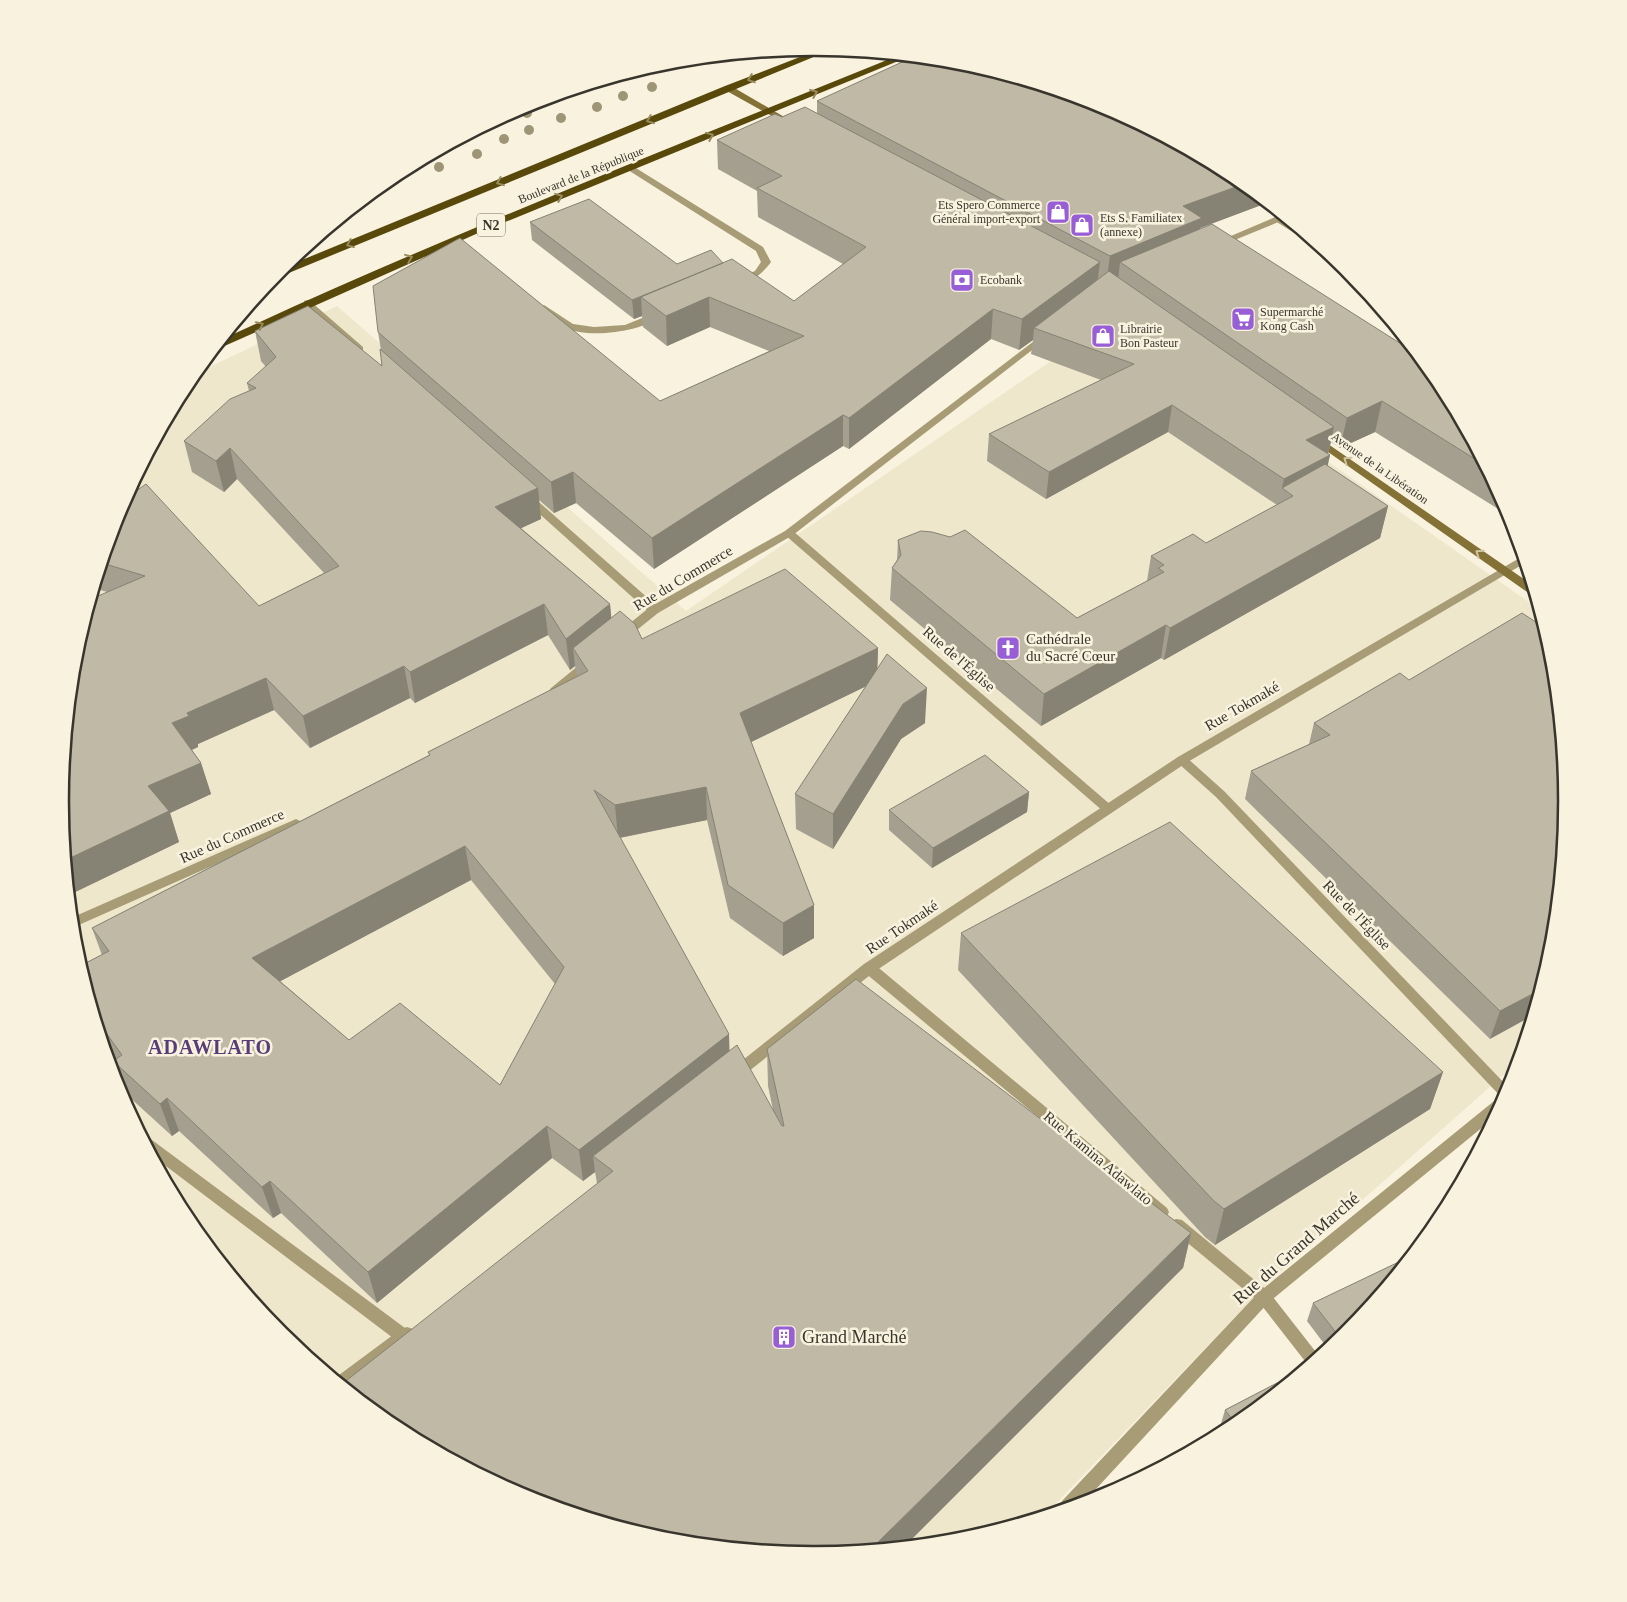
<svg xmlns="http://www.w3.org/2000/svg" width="1627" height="1602" viewBox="0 0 1627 1602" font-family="Georgia,serif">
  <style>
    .built { fill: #efe7cc }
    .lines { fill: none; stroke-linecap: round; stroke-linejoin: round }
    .service { fill: #a79c75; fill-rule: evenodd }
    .minor { fill: #a79c75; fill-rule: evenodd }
    .tertiary { fill: #a79c75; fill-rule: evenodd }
    .secondary { fill: #837135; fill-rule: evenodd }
    .trunk { fill: #58480a; fill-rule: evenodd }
    .tree { fill: #9e9576 }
    .wall { fill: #a49f8f; fill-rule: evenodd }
    .shaded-wall { fill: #868274 }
    .building { fill: #bfb9a6; stroke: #868274; fill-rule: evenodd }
    .oneway { stroke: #988c5f }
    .oneway2 { stroke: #cfc5a3 }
    .labels { text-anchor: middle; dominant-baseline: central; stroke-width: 5; stroke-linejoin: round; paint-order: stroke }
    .far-street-label { font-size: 12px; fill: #38352d; stroke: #f8f2de }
    .far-poi-label { font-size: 12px; fill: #38352d; stroke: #f8f2de; text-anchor: start }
    .shield { fill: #f8f2de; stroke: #726e62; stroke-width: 1 }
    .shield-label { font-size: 14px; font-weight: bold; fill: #38352d }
    .street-label { font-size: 15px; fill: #38352d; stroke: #f8f2de }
    .poi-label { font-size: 15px; fill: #38352d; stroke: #f8f2de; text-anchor: start }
    .near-street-label { font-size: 18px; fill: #38352d; stroke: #f8f2de }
    .near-poi-label { font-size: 18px; fill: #38352d; stroke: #f8f2de; text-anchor: start }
    .district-label { font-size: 20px; font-weight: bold; letter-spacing: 1px; fill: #573c77; stroke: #f8f2de }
    .rim { fill: none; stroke: #38352d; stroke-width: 2.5 }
  </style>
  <rect width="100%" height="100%" fill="#f8f2de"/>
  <path class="built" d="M337,306L686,611L1118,315L1539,609L1553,654L1552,948L1517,1066L1501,1077L1262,1289L1046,1514L960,1540L813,1554L395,1427L280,1334L187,1219L160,1169L117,1089L74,948L60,801L75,654L117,512L187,382L193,375Z"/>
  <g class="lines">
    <path class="service" d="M631,165L763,247L771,262C763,273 751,284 737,282V278L755,271L761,262L756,251L628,170L627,168Z
      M1278,216L1292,224L1315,242H1309L1275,221V217Z
      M307,300L310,301L363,347V351H357L304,305V301Z
      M544,305L573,324L594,327L625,325L657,312L662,315C644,332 588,339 566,328C557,323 549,316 541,310V306Z
      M528,495L532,496L658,607L660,610L658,613H650L524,500L523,498L524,496Z
      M789,530L793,531L1112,806L1114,809L1112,812H1104L785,535L784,533Z
      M1182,756L1186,757L1224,791L1510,1089L1504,1100L1216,797L1178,763L1176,760L1178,757Z
      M869,963L874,964L1167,1208L1169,1212L1167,1216L1162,1218L1157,1216L864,972L862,968L864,964Z
      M147,1138L152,1140L409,1331L411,1336L409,1341L403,1343L397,1341L154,1157L144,1139Z
      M1177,1219L1182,1220L1269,1292L1272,1297L1269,1302L1264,1304L1259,1302L1172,1230L1170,1225L1172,1220Z"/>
    <path class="minor" d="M1280,215L1286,219L1220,246L1217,247L1212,244Z
      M1046,332L1049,333V337L793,535L658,613L627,638H619L617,635L619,632L650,607L785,531Z
      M1523,556L1525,563L1186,763L874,972L739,1079L734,1081L729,1079L727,1075L729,1071L864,964L1178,757Z
      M588,660L594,664L592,667L559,694H551L549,691L551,688L584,661Z
      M296,819L300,821L302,824L300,827L72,928L71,918Z
      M1264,1290L1269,1292L1319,1356L1308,1365L1259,1302L1256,1297L1259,1292Z
      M407,1327L413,1329L415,1334L413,1339L347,1388L335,1378L401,1329Z"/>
    <path class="tertiary" d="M1504,1095L1506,1096L1495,1117L1269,1302L1083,1503L1061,1510L1060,1507L1062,1501L1259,1292L1499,1097Z"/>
    <path class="secondary" d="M725,86H731L793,122L786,124L725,90Z
      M1315,435L1531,584L1534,595L1530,594L1311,440L1310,438L1311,436Z"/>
    <path class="trunk" d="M823,48L833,49L279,277L273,278L280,269L725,86Z
      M897,56L908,57L476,234L220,348L214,349L223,339C444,236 671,148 897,56Z"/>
  </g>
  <g class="tree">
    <circle cx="652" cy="87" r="5"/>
    <circle cx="623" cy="96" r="5"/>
    <circle cx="597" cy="107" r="5"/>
    <circle cx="527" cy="113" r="5"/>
    <circle cx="561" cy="118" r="5"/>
    <circle cx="529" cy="130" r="5"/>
    <circle cx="504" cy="139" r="5"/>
    <circle cx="477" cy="154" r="5"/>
    <circle cx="439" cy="167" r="5"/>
  </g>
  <path class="wall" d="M817,101L1232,175L1278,212L1264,204L1200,228V229L1440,383L1510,513L1511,517L1375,432L1340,448L1331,442L1328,454L1330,455L1327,466L1388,506L1380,538L1164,660L1161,658L1041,726L890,600L892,568L897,560L898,540L1077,618L1147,581L1151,556L1206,543L1277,505L1168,432L1046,499L987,461L989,434L1101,380L1031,354L1033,340L1019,350L991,339L849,449L843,446L654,569L576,503L554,513L539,500L541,519L521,528L610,604L611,618L642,639L878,648L877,669L925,723L901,739L833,849L796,829L795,794L866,686L751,742L814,905V938L783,956L730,918L707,820L620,838L729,1050L773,1110L768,1086L767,1049L1191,1233L1183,1268L597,1183L595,1172L583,1181L552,1158L377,1303L281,1213L273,1218L179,1131L172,1136L126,1094L113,1061L115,1060L104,1044L80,966L102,955L92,928L429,755L428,752L577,677L575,666L570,670L548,635L415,703L410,698L310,748L274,710L198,744V747L192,750L201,763L211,794L170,813L179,842L69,895L107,592L94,588L117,512L259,606L324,573L237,479L224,492L192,472L184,441L249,391L247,383L266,367L261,361L255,331L382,366L381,350L378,332L660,401L769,351L710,327L667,346L643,327L642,316L634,319L532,240L530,222L677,264L723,263L794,301L843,264L758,217L757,191L718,169L717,140L782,117L817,113ZM471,880L555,984L500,1085L349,1040L280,981Z
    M1400,673L1552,948L1490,1039L1245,799L1251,771L1309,744L1314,723Z
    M1029,792L1027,812L932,868L889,830V810Z
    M961,933L1443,1072L1430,1109L1215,1245L1205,1237L958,970Z
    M1313,1303L1346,1334L1328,1349L1307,1321Z
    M1302,1370L1232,1428L1223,1432L1220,1427L1225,1410Z"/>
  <path class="shaded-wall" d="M1244,184L1265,201L1264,204L1200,228L1197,248L1120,262L1118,281L1106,286L1110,256L1183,206Z
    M1100,262L1096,292L1034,328L1033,340L1019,350L1022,319Z
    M641,297L642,316L634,319L632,300Z
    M709,297L710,327L667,346L666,316Z
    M993,309L991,339L849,449V418Z
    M1382,401L1375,432L1340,448L1347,418Z
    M1172,405L1168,432L1046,499L1049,472Z
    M843,415V446L654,569L652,538Z
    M1334,427L1328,454L1306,440Z
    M230,448L237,479L224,492L216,461Z
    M1330,455L1324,482L1293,496L1282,488L1284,479Z
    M573,472L576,503L554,513L551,482Z
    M538,488L541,519L500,538L495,507Z
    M1388,506L1380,538L1164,660L1170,628Z
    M544,604L548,635L415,703L410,672Z
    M610,604L613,635L573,648L575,666L570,670L566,639Z
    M1166,625L1161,658L1041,726L1044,694Z
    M878,648L877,681L741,747L740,713Z
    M404,666L410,698L310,748L303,716Z
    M266,678L274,710L198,744V747L182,754L172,723L187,713Z
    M927,688L925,723L901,739L833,849V814L903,704Z
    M201,763L211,794L170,813L179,842L69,895L66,860L148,786Z
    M706,787L707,820L618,838L615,805Z
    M1029,792L1027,812L932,868L933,848Z
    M465,846L471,880L262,991L252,958Z
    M814,905V938L783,956V923Z
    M1540,990L1532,1016L1490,1039L1500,1011Z
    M729,1034L730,1066L593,1156L595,1172L583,1181L579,1150Z
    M1443,1072L1430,1109L1215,1245L1224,1209Z
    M167,1098L179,1131L172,1136L160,1104Z
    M547,1126L552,1158L377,1303L368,1272Z
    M270,1181L281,1213L273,1218L262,1187Z
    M1191,1233L1183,1268L905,1546L871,1549Z"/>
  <path class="building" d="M913,57L961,62L1102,105L1232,175L1244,184L1183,206L1202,218L1110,256L817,101Z
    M805,107L1100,262L1022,319L993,309L849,418L843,415L652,538L573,472L551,482L378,332L373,286L460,238L660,401L804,336L709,297L666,316L641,297L732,259L794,301L866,247L757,188L782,176L717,140L775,114L782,117Z
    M589,199L677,264L711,250L723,263L632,300L530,222Z
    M1212,224L1417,354L1440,383L1483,464L1382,401L1347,418L1120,262Z
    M1109,271L1334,427L1306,440L1330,455L1284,479L1172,405L1049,472L989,434L1134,364L1034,328Z
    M308,306L382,366L380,349L538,488L495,507L610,604L566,639L544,604L410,672L404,666L303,716L266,678L187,713L189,716L172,723L201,763L148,786L169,811L66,860L60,801L75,654L91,599L145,576L102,563L117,512L128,492L132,494L146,484L259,606L339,566L230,448L216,461L184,441L230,399L256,388L247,383L276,357L255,331Z
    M1325,464L1388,506L1170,628L1166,625L1044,694L892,568L901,555L898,540L921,531L932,532L950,537L965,530L1077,618L1164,572L1158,568L1164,565L1151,556L1193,534L1206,543L1293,496L1282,488Z
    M785,569L878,648L740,713L814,905L783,923L728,885L706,787L615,805L594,790L729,1034L579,1150L547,1126L368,1272L270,1181L262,1187L167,1098L160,1104L113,1061L122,1055L96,1019L80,966L109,951L92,928L430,755L428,752L588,671L573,648L620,611L635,624L642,639ZM465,846L564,967L500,1085L400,1003L349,1040L252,958Z
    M1522,613L1545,628L1553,654L1567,801L1552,948L1540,990L1500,1011L1251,771L1330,735L1314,723L1400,673L1409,680Z
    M887,654L927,688L903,704L833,814L795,794Z
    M985,755L1029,792L933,848L889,810Z
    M1170,822L1443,1072L1224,1209L1214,1201L961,933Z
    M856,979L1191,1233L871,1549L813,1554L666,1540L525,1497L395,1427L342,1384L613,1171L593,1156L737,1045L782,1126H784L767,1049Z
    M1405,1259L1406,1261L1346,1334L1341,1339L1313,1303Z
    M1302,1370L1236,1424L1225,1410Z"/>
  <defs><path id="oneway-chevron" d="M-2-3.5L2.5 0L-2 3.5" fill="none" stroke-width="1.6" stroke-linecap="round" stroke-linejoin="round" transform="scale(1.25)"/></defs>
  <g class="oneway">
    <use href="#oneway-chevron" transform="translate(751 79) rotate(159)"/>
    <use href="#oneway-chevron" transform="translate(814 93) rotate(-22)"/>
    <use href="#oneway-chevron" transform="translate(650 120) rotate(158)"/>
    <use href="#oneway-chevron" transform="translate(710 136) rotate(-22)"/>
    <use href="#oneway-chevron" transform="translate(500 182) rotate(158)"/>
    <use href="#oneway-chevron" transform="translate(559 197) rotate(-22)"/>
    <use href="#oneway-chevron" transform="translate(350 244) rotate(158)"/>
    <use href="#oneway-chevron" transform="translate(409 258) rotate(-22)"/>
    <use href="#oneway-chevron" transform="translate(260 325) rotate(-26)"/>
  </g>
  <g class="oneway2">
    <use href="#oneway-chevron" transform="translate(1347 460) rotate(-145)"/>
    <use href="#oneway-chevron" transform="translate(1479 553) rotate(-145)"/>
  </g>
  <defs>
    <g id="shop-square" transform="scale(1.25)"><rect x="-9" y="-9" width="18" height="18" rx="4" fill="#985ed6" stroke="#f8f2de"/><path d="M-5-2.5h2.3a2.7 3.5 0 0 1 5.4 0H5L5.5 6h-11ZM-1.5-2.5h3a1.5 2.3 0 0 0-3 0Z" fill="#fff"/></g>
    <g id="bank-square" transform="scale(1.25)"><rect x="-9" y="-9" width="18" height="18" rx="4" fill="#985ed6" stroke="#f8f2de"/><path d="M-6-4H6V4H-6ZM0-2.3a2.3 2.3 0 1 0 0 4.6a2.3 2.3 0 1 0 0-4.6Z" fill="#fff"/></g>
    <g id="supermarket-square" transform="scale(1.25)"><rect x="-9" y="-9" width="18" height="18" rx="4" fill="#985ed6" stroke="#f8f2de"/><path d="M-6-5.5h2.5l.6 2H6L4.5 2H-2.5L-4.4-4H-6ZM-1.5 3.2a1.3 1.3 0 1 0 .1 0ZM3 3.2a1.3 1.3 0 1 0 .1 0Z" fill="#fff"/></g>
    <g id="church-square" transform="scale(1.25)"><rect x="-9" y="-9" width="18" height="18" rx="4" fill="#985ed6" stroke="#f8f2de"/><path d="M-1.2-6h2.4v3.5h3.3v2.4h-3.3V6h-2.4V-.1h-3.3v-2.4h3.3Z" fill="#fff"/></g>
    <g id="building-square" transform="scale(1.25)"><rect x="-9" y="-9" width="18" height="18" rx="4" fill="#985ed6" stroke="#f8f2de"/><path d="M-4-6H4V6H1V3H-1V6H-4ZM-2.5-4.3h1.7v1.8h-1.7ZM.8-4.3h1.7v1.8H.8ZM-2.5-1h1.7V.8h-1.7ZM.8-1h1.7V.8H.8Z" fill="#fff"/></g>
  </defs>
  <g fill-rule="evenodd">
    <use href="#shop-square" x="1058" y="212"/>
    <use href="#shop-square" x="1082" y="225"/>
    <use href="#bank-square" x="962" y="280"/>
    <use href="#supermarket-square" x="1243" y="319"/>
    <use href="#shop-square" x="1103" y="336"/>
    <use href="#church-square" x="1008" y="648"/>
    <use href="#building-square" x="784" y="1337"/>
  </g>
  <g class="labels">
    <g class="far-street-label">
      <text transform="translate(581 175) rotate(-22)">Boulevard de la République</text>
      <text transform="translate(1380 468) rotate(35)">Avenue de la Libération</text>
    </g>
    <g class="far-poi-label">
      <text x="1040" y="205" text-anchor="end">Ets Spero Commerce<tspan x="1040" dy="14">Général import-export</tspan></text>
      <text x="1100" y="218">Ets S. Familiatex<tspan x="1100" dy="14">(annexe)</tspan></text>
      <text x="980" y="280">Ecobank</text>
      <text x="1260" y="312">Supermarché<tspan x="1260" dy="14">Kong Cash</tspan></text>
      <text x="1120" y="329">Librairie<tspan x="1120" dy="14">Bon Pasteur</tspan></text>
    </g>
    <rect class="shield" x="477" y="213.5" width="28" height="23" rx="4"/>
    <g class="shield-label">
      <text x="491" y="225">N2</text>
    </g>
    <g class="street-label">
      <text transform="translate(683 578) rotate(-31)">Rue du Commerce</text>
      <text transform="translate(959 659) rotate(41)">Rue de l'Église</text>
      <text transform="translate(1242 706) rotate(-30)">Rue Tokmaké</text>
      <text transform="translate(232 836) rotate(-24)">Rue du Commerce</text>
      <text transform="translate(1357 915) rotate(46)">Rue de l'Église</text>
      <text transform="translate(902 927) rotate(-34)">Rue Tokmaké</text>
      <text transform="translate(1098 1158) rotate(40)">Rue Kamina Adawlato</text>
    </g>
    <g class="poi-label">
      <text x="1026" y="639">Cathédrale<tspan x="1026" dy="17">du Sacré Cœur</tspan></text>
    </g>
    <g class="near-street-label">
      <text transform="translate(1296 1248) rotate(-41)">Rue du Grand Marché</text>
    </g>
    <g class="near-poi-label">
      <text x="802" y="1337">Grand Marché</text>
    </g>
    <g class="district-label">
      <text x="210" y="1047">ADAWLATO</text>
    </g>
  </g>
  <path d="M0 0H1627V1602H0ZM813 56H814A744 744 0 0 1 1558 800V802A744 744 0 0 1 814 1546H813A744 744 0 0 1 69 802V800A744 744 0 0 1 813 56Z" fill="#f8f2de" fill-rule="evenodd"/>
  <path class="rim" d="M813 56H814A744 744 0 0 1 1558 800V802A744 744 0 0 1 814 1546H813A744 744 0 0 1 69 802V800A744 744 0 0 1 813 56Z"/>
</svg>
